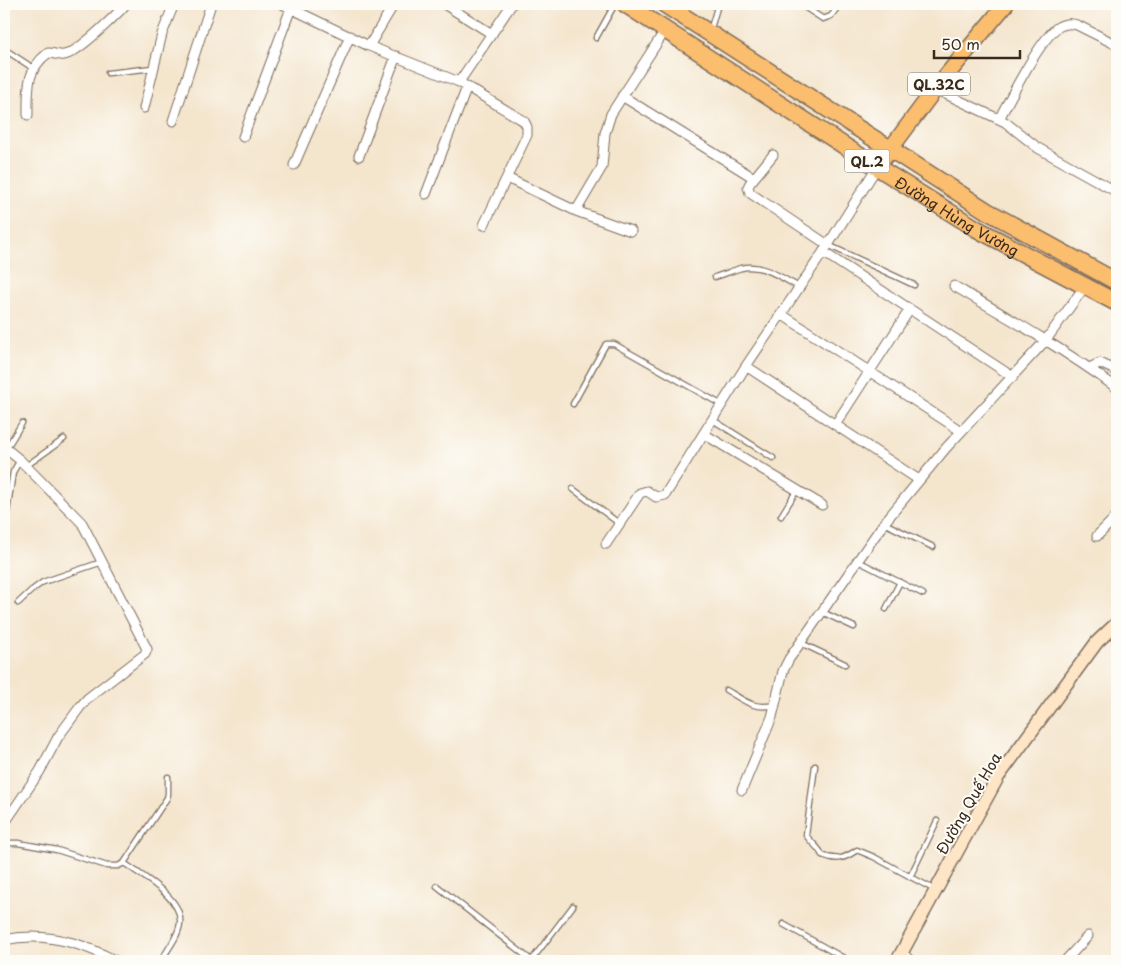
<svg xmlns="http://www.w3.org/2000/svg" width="1121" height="965" viewBox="0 0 1121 965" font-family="'Playpen Sans',sans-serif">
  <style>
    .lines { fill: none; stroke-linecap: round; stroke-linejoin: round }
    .lane-casing { stroke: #7c6b5b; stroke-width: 7 }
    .street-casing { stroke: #7c6b5b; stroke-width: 11 }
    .secondary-casing { stroke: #7c6b5b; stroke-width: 15 }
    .primary-casing { stroke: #7c6b5b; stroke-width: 18 }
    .highway-casing { stroke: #7c6b5b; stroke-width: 19 }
    .lane { stroke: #fff; stroke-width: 4.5 }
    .street { stroke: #fff; stroke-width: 9 }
    .secondary { stroke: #fde5c5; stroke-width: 12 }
    .primary { stroke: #fbbd6e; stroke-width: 15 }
    .highway { stroke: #fbbd6e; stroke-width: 16 }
    .labels { text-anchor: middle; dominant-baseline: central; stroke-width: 4; stroke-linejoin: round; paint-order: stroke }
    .shield { fill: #fdfcf7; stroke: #75695f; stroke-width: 1 }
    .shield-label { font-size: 14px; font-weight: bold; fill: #3b2a1e }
    .street-label { font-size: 15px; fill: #3b2a1e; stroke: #fdfcf7 }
  </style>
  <rect width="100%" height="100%" fill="#fdfcf7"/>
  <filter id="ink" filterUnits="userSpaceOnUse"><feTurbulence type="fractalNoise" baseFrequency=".02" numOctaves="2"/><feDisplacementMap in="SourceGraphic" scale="10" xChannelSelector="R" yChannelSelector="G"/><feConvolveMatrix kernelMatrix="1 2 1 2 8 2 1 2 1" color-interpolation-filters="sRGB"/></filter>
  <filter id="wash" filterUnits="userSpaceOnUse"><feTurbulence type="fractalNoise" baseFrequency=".0096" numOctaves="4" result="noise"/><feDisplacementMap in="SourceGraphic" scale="20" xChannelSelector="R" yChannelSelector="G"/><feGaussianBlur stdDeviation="1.12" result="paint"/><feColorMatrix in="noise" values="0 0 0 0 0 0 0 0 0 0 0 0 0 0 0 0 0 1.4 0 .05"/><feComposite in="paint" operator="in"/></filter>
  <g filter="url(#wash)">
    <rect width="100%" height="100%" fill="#f4e5cd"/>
  </g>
  <g filter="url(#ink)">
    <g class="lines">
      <g class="lane-casing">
        <path id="lane" d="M800,4L823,19L831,16L840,4
          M711,28L718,4
          M596,38L615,4
          M4,49L33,68
          M108,73L153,68
          M828,245L914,285
          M715,277C724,274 732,271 741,268C762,263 782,278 799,287
          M573,404L606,344H614L722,405
          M713,420L773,458
          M6,449L22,423
          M26,466L64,439
          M573,489L620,524
          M7,512L13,472L20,460
          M781,516L797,490
          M884,523L933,547
          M858,561L923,594
          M18,603L32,590L43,582L102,562
          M886,609L900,582
          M822,612L854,627
          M801,643L845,664
          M726,690C744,700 753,710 774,705
          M815,766L806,835C811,843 818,846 822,855C837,861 844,859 857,850L874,857L935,890
          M4,843H18L57,850L107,866H118L124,863L167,798L168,794V777
          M124,863C142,876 183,898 180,923C179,936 167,950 161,961
          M910,877L937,821
          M437,886L531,960
          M783,924L849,961
          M531,961L573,906"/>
      </g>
      <g class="street-casing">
        <path id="street" d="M282,4L369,46L459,82L524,121L527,127V135L484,225
          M444,4L492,34
          M369,46L394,4
          M459,82L512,4
          M935,89L1005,122L1038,148L1117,192
          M622,96L754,178
          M144,108L162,34L174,4
          M28,115C28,88 26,70 48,53C54,53 59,56 64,55C78,53 116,15 126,4
          M999,119C1011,97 1040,39 1058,27C1065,23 1071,23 1077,25L1117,45
          M173,121L211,4
          M243,137L291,8
          M773,155L750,183L748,187L750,193L828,245
          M359,156L396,56
          M294,165L350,36
          M507,178L576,211L631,231
          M426,194L467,87
          M576,211L602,167L605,133L611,114L666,29
          M823,252L1013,377
          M954,286C1009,318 1065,350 1117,388
          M781,314L961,431
          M746,366L919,480
          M1089,368L1100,363L1117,371
          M835,425L910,309
          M704,434L822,505
          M4,447L20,460L82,523L147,649L145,654L88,698L80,707L58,737L40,771L4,824
          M1097,536L1117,516
          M606,544L640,493L647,491L656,497L665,495L746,366L828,245L877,167
          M742,790L772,717L783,671L789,659L884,523L946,448L1046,340L1085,286
          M4,940C44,931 81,942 116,961
          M902,953L911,961
          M1065,961L1088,936"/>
      </g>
      <g class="secondary-casing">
        <path id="secondary" d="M897,961L998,777L1097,642L1117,623"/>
      </g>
      <g class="primary-casing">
        <path id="primary" d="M877,167L935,89L1006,4"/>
      </g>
      <g class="highway-casing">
        <g id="highway">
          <path id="s1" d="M625,4L877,167L977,229L1117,303"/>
          <path d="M664,4L987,211L1117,282"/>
        </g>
      </g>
      <use href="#lane" class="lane"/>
      <use href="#street" class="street"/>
      <use href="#secondary" class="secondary"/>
      <use href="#primary" class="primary"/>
      <use href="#highway" class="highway"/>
    </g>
  </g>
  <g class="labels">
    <g class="shield">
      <rect x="908" y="72.5" width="62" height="23" rx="4"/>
      <rect x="844.5" y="149.5" width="45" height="23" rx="4"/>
    </g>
    <g class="shield-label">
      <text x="939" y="84">QL.32C</text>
      <text x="867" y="161">QL.2</text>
    </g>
    <g class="street-label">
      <text stroke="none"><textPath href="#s1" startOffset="394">Đường Hùng Vương</textPath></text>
      <text transform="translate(968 803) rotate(-60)">Đường Quế Hoa</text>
    </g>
  </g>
  <rect width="1121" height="965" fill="none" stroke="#fdfcf7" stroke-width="20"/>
  <path d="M934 50v8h86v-8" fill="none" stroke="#3b2a1e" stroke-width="2.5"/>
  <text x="941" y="50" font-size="15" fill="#3b2a1e" stroke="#fdfcf7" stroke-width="4" paint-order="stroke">50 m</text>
</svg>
